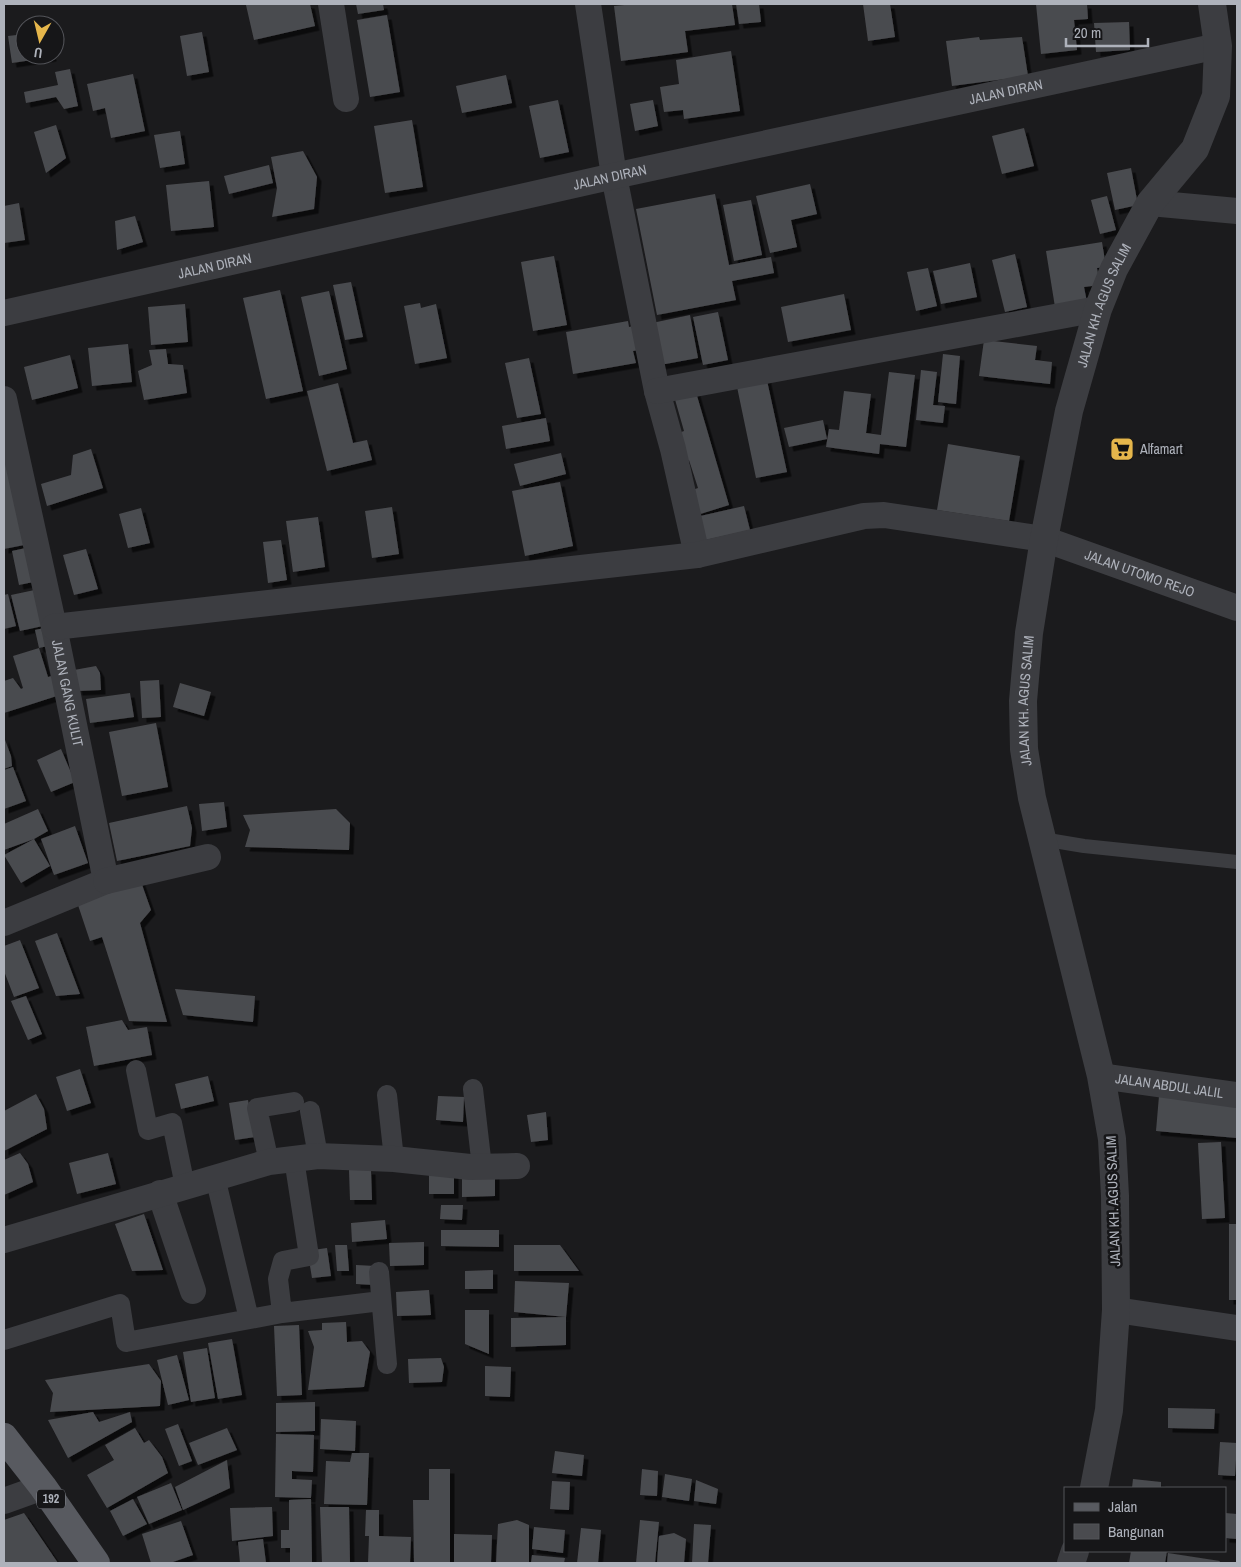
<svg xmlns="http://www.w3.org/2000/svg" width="1241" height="1567" viewBox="0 0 1241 1567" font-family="'Archivo Narrow',sans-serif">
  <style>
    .building { fill: #4a4b4f; filter: url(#shadow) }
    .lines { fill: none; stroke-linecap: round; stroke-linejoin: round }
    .service { stroke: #3c3d41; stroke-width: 14 }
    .pedestrian { stroke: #3c3d41; stroke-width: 20 }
    .minor { stroke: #3c3d41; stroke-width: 26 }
    .tertiary { stroke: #3c3d41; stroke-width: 28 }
    .primary { stroke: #585a60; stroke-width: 28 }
    .labels { text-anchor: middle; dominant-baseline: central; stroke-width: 5; stroke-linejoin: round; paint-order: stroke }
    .shield { fill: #161618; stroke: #80838a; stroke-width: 1 }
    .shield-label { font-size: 12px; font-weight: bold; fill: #aeb2bb }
    .street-label { font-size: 14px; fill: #aeb2bb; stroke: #161618 }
    .poi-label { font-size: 14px; fill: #aeb2bb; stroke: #161618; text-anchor: start }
  </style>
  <defs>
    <filter id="shadow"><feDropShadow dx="4.5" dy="4.5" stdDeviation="0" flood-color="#0009"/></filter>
  </defs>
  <rect width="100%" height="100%" fill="#1b1b1d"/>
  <path class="building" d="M253,4H310L315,26L254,40L246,5Z
    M356,4H383L384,10L358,14Z
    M635,4H732L735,25L685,31L688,52L621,61L614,6Z
    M736,4H759L761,22L739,24Z
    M863,4H890L895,37L868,41Z
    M1036,4H1087L1088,19L1074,20L1077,50L1041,54Z
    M387,15L400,92L370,97L357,20Z
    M1129,22L1130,50L1096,52L1094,23Z
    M202,32L209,72L187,76L180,36Z
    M25,34V55H52V57L12,63L8,36Z
    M979,37L980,40L1022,37L1028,76L952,86L946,41Z
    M731,51L740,111L684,119L683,110L664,112L660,87L679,84L676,60Z
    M70,69L78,106L64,109L56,97L26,103L24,92L58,85L55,72Z
    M133,74L145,131L111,138L105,108L93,111L87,84Z
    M506,75L512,103L462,113L456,86Z
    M558,100L569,152L540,158L529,106Z
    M653,100L658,126L635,131L630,104Z
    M412,120L423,187L385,193L374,126Z
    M56,125L66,158L46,173L34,132Z
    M1024,128L1034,166L1002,174L992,136Z
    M180,131L185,164L160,168L154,135Z
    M303,151L317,177L314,209L272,217L277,188L271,157Z
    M269,165L273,183L229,194L224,176Z
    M1131,168L1138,205L1115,210L1107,173Z
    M209,181L214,227L171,231L166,185Z
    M810,184L817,214L791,220L797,247L770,253L756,196Z
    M715,194L729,265L771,257L774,273L732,281L736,300L657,315L636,209Z
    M1107,196L1116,230L1100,234L1091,200Z
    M751,200L762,255L734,261L723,205Z
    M19,203L25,240L4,243V206Z
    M135,216L143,242L117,250L115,221Z
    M1102,242L1106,267L1097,268L1100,285L1084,287L1087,302L1055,307L1046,251Z
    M1015,254L1027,307L1005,312L992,260Z
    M554,256L567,325L533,331L521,262Z
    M970,263L977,297L941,304L933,271Z
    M928,268L937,306L916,311L907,272Z
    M351,282L363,337L345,340L333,285Z
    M280,290L303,391L266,399L243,298Z
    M329,291L347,369L319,376L301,297Z
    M844,294L851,330L788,342L781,307Z
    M420,303L421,308L436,304L447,358L415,364L404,306Z
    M185,304L188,342L151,345L148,307Z
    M718,312L728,360L703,365L693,317Z
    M690,315L698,358L660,365L652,323Z
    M628,321L629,327L639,325L644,349L633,351L636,363L573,374L566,332Z
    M984,340L1037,346L1035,360L1052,362L1050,384L979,376Z
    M128,344L132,382L92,386L88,348Z
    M166,349L168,364L183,365L187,393L144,400L138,371L152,365L149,350Z
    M943,354L960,356L956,404L938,402Z
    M70,355L78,388L32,400L24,367Z
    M529,358L541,414L517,418L505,363Z
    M921,370L937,372L933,405L945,406L943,423L916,420Z
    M889,372L915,375L906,447L880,444L879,454L826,447L829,429L839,430L844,391L871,394L866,433L881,435Z
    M766,376L787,472L756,478L736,382Z
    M338,383L353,443L367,440L372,460L327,471L307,391Z
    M695,389L729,505L694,516L687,492L698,488L689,460L682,462L673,435L684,431L674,396Z
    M546,418L550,441L506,449L502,426Z
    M823,420L827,439L789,447L784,428Z
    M948,444L1020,456L1009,521L937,510Z
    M91,449L103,488L47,506L41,484L71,475L73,455Z
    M561,453L566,474L520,486L514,464Z
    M15,457L34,543L4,549V459Z
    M560,482L573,546L525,556L512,491Z
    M744,506L750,530L701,541L696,517Z
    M392,507L399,554L372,558L365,511Z
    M141,508L150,543L128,548L119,514Z
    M318,517L325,567L293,572L286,521Z
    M281,540L287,580L268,583L263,542Z
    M35,546L43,580L19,585L12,551Z
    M86,549L98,589L74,595L63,555Z
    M44,588L52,624L20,631L11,595Z
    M8,594L16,626L4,629V595Z
    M53,626L57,644L39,648L48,677L59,674L66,693L4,713V681L13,678L21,689L23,688L13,656L39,648L35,630Z
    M96,666L100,673L101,690L78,691L74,670Z
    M159,680L161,717L142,718L140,681Z
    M180,683L211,692L204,716L173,707Z
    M130,693L134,717L90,723L86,699Z
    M156,723L168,787L122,796L109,732Z
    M4,737L11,756L12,766L4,769Z
    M61,749L75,782L51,792L37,760Z
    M13,767L26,801L4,809V770Z
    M224,802L227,827L202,831L199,804Z
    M187,806L192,828L190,846L117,861L109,823Z
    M38,809L48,831L34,839L4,850V824Z
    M336,809L350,823L349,850L245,847L250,830L243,815Z
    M75,826L88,863L54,875L41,839Z
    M34,839L50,866L21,883L4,855Z
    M140,879L151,910L140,923L167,1022L129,1021L102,937L90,941L76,899Z
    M57,933L80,994L56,996L35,941Z
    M20,940L39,988L14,997L4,971V946Z
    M175,989L255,996L253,1022L183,1015Z
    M26,996L42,1034L28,1040L11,1001Z
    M122,1020L128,1030L147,1027L152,1055L94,1066L86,1027Z
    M80,1069L91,1103L67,1111L56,1077Z
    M208,1076L214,1101L181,1109L175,1084Z
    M36,1094L44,1109L47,1129L4,1151V1111Z
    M438,1096L464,1097L463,1122L436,1120Z
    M1159,1096L1237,1103V1138L1156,1131Z
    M248,1100L255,1137L235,1140L229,1103Z
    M546,1112L548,1140L531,1142L527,1115Z
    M1221,1142L1225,1218L1202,1219L1198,1143Z
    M20,1153L28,1164L33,1182L4,1195V1160Z
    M108,1153L116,1184L77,1194L69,1163Z
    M349,1170H371L372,1200H350Z
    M429,1171H454V1194H429Z
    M495,1172V1196L462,1197V1173Z
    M441,1205H463L462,1220L440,1219Z
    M144,1214L163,1270L132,1271L115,1224Z
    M385,1220L387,1239L352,1242L351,1223Z
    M1229,1224H1237V1300H1229Z
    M441,1230H499V1247L441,1246Z
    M424,1242V1265L390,1266L389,1243Z
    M335,1245H347L349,1271H337Z
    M514,1245H560L579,1271H514Z
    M327,1248L331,1276L312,1278L309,1260L313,1250Z
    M356,1265L375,1266V1285L356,1284Z
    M493,1270V1289H465V1271Z
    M515,1281L569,1283L566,1317L514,1312Z
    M429,1290L431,1315L397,1316L396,1292Z
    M465,1310H489V1354L465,1344Z
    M566,1317V1345L511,1347V1318Z
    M346,1322L347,1342L362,1341L370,1352L364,1387L308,1390L314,1347L308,1331L322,1330V1323Z
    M299,1325L302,1395L277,1396L274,1326Z
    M232,1339L242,1395L218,1399L208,1343Z
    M207,1348L215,1398L191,1402L183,1352Z
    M177,1355L189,1400L168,1405L157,1360Z
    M441,1358L444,1367L442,1382L409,1383L408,1359Z
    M149,1364L161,1381L160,1406L50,1412L53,1393L45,1380Z
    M485,1366L511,1367L510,1397L485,1396Z
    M315,1402V1431L276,1432V1403Z
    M1168,1408L1215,1409L1214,1429L1168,1428Z
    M93,1412L99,1422L130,1412L132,1422L68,1458L48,1420Z
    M321,1419L356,1421L355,1451L320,1449Z
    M178,1424L192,1461L179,1466L165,1429Z
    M135,1428L144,1443L149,1440L162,1457L168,1473L107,1508L87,1475L114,1460L105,1445Z
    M227,1428L237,1450L198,1465L189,1443Z
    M276,1434L314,1435L313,1472L292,1471V1479L312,1480L311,1498L275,1497Z
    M1220,1442L1237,1443L1235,1476L1218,1475Z
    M555,1451L584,1455L582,1476L552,1473Z
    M352,1453H369L367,1505L324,1504L326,1461L350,1462Z
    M227,1460L230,1488L183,1510L175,1487Z
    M429,1469H450V1563H414L413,1500H429Z
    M642,1469L658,1471L657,1496L640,1495Z
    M665,1474L692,1479L689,1501L662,1497Z
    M1133,1479L1161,1482V1488H1132Z
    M696,1480L718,1489L716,1504L694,1501Z
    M552,1481L570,1482L569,1510L550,1509Z
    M171,1483L182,1510L149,1524L137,1497Z
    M133,1499L147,1524L123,1536L110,1511Z
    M311,1499L312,1563H290V1548H281V1530H289V1500Z
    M272,1507L273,1536L232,1541L230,1508Z
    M320,1507H349L350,1563H322Z
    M366,1510H379V1536L411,1537L410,1563H368L369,1536H365Z
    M24,1513L58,1563H4V1520Z
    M1225,1513L1237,1514V1539L1225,1538Z
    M517,1520L529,1525V1563H496L498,1524Z
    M640,1520L659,1522L655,1563H636Z
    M181,1521L193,1555L170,1563H151L142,1534Z
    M694,1524L711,1525L708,1563H692Z
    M534,1527L565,1530L563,1553L532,1549Z
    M581,1528L601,1530L598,1563H577Z
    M674,1533L686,1539L684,1563H657L659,1536Z
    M454,1534L492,1535L491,1563H454Z
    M263,1539L266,1563H240L238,1542Z
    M1131,1551H1167L1165,1563H1129Z
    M1168,1553L1220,1561L1219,1563H1167Z
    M532,1555L565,1558L564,1563H531Z"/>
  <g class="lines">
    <path class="service" d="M1042,839L1084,846L1237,862"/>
    <path class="pedestrian" d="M136,1070L148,1130L172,1123L185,1186
      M473,1089L482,1167
      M387,1095L394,1159
      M310,1111L318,1156
      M269,1162L257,1108L294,1102
      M215,1177L249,1319
      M379,1272L387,1364
      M282,1313L381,1301
      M4,1340L120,1304L126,1342L282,1313L278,1279L283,1261L309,1256L294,1159"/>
    <g class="minor">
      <path d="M331,4L346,99"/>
      <path d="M588,4L614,176L657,391L673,449L697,555"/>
      <path d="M1150,203L1237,211"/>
      <path id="s1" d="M4,313L614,176L1218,46"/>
      <path d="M657,391L1098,309"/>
      <path id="s2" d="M4,399L54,627L106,881L4,923"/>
      <path id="s3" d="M54,627L697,555L864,516L884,515L1044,539L1237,608"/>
      <path d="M106,881L208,857"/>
      <path id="s4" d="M1101,1076L1237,1095"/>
      <path d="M160,1193L193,1291"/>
      <path d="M4,1240L269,1162L318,1156L394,1159L470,1167L517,1166"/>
      <path d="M1116,1310L1237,1328"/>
      <path d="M4,1501L43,1487"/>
    </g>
    <g class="tertiary">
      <path id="s5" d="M1094,1488L1109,1410L1116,1310L1115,1196L1112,1139L1101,1076L1032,798L1024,749L1023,701L1029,633L1044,539L1069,411L1098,309L1114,269L1150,203L1195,149L1216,96L1218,46L1212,4"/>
      <path d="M1071,1563L1075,1551"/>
    </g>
    <path class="primary" d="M4,1437L43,1487L96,1563"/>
  </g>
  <defs>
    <g id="supermarket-square" transform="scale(1.25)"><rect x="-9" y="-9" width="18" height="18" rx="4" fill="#e5b64b" stroke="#161618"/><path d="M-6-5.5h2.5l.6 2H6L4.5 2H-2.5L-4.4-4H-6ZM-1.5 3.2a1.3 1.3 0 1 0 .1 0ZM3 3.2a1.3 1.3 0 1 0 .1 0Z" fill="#111"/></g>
  </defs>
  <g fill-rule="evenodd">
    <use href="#supermarket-square" x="1122" y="449"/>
  </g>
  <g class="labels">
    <rect class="shield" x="37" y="1489.5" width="28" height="19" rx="4"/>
    <g class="shield-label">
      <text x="51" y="1499">192</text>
    </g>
    <g class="street-label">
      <text stroke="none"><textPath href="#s1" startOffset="1026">JALAN DIRAN</textPath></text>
      <text stroke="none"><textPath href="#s1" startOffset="621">JALAN DIRAN</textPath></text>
      <text stroke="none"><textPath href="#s1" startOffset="216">JALAN DIRAN</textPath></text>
      <text stroke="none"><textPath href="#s5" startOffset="1204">JALAN KH. AGUS SALIM</textPath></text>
      <text stroke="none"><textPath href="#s3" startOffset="1102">JALAN UTOMO REJO</textPath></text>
      <text stroke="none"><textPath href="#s2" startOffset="301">JALAN GANG KULIT</textPath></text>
      <text stroke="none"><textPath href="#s5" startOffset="799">JALAN KH. AGUS SALIM</textPath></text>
      <text stroke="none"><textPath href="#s4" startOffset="69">JALAN ABDUL JALIL</textPath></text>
      <text transform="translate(1113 1201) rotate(-92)">JALAN KH. AGUS SALIM</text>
    </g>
    <g class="poi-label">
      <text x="1140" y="449">Alfamart</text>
    </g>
  </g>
  <rect width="1241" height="1567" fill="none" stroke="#aeb2bb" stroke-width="10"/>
  <rect x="1064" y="1487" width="162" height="65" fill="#161618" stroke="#535459"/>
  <rect x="1074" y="1503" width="25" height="8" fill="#585a60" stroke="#535459"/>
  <text x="1108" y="1512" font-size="15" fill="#aeb2bb">Jalan</text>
  <rect x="1074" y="1524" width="25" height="15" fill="#4a4b4f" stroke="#535459"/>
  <text x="1108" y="1537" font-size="15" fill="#aeb2bb">Bangunan</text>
  <g transform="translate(40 40) rotate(188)"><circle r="24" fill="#161618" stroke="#535459"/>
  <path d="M0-4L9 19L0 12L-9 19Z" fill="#e5b64b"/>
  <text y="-8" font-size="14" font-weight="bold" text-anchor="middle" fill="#aeb2bb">U</text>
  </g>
  <path d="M1066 38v8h82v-8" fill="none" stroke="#aeb2bb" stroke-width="2.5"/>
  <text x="1074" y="38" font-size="15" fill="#aeb2bb" stroke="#161618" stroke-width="4" paint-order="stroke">20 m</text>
</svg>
